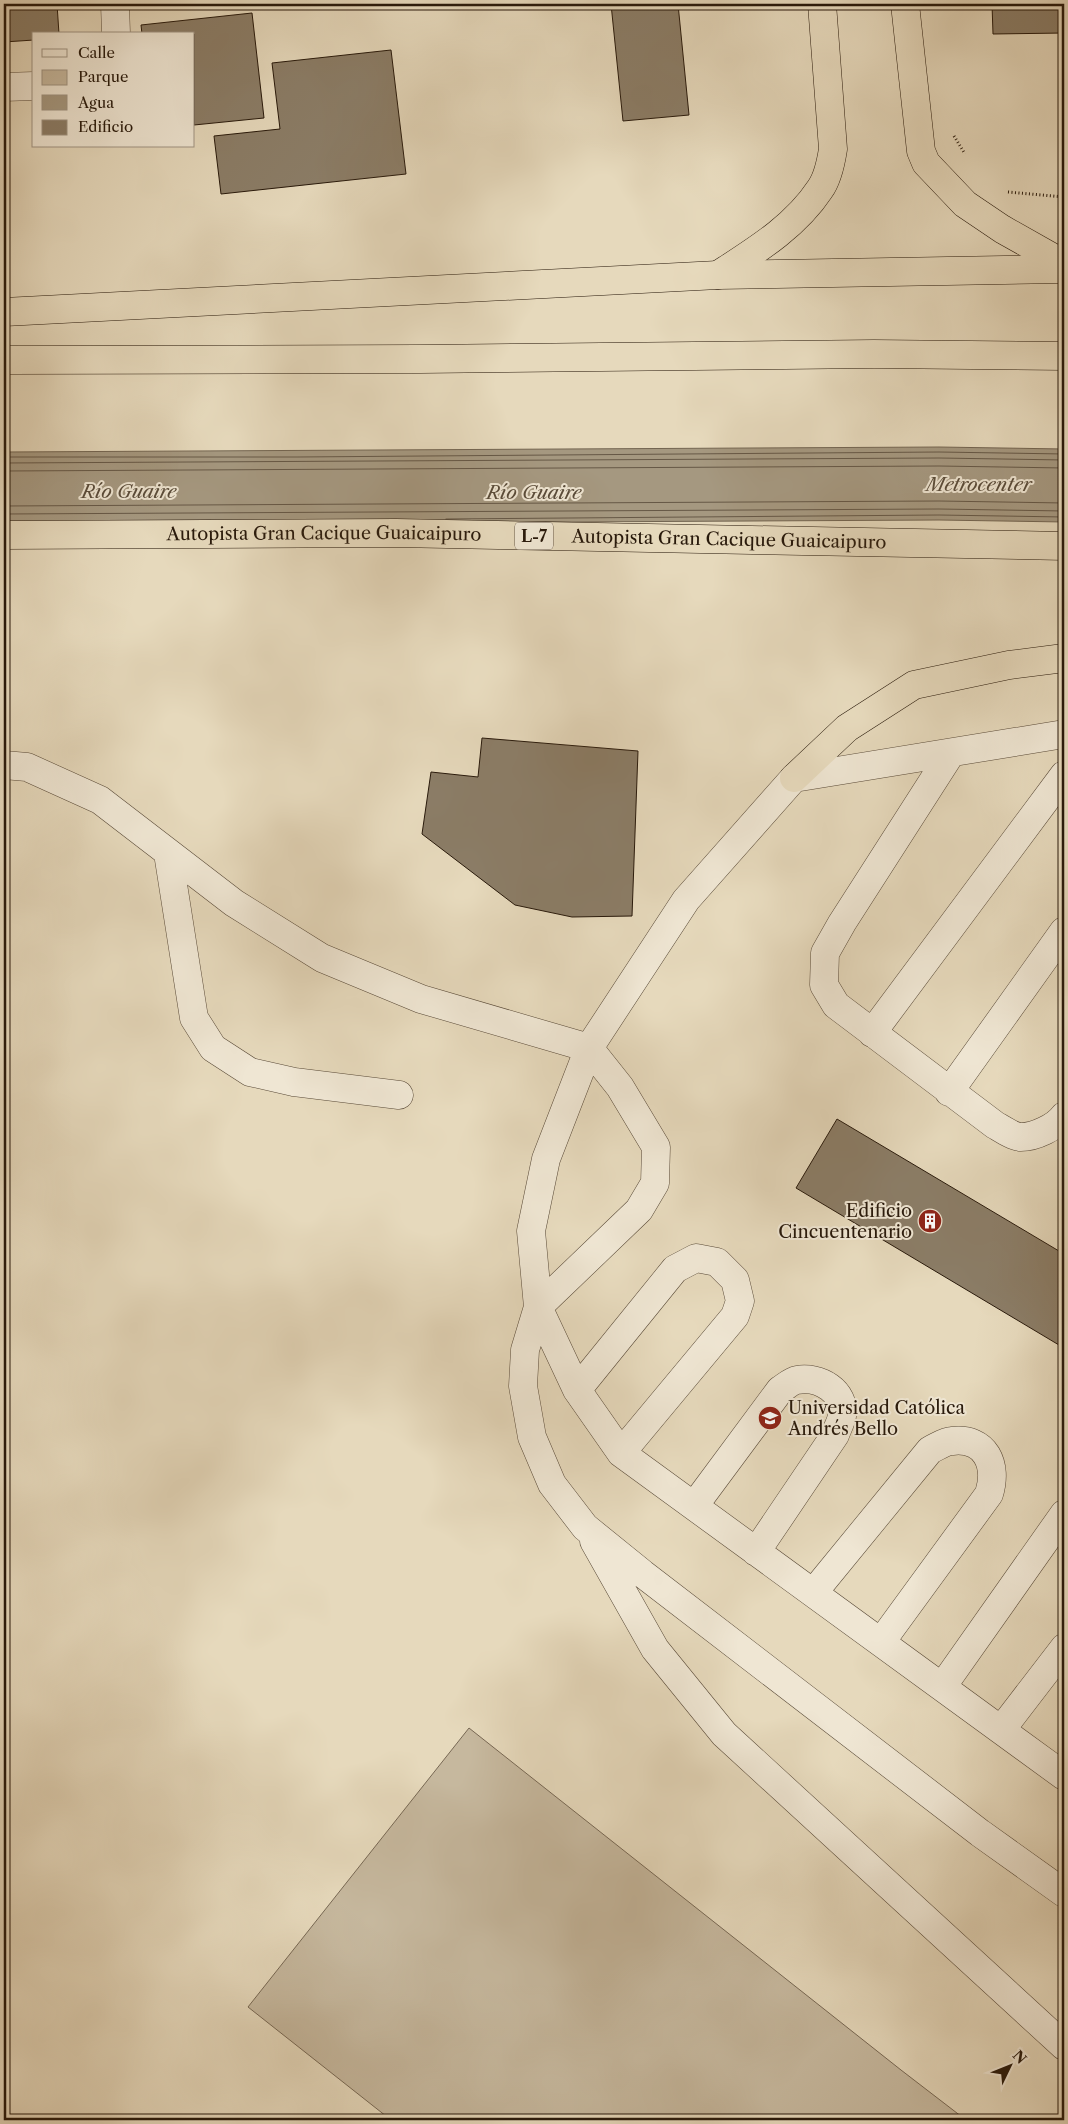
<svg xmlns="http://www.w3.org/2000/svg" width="1068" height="2124" viewBox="0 0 1068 2124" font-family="'Libre Caslon Text',serif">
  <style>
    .green { fill: #c6b89e; stroke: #776854 }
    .water { fill: #a59880; stroke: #736551 }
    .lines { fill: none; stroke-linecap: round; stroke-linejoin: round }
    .shore { stroke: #665846; stroke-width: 1 }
    .building { fill: #8b7d67; stroke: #28190b }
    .minor-casing { stroke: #584937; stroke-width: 29 }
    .highway-casing { stroke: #28190b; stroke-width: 29 }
    .path { stroke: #28190b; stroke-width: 3; stroke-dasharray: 1 2.5; stroke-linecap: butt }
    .minor { stroke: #efe6d3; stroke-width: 28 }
    .highway { stroke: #e6d9bc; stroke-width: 28 }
    .labels { text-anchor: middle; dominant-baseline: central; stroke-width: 4; stroke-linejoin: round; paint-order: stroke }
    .shield { fill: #efe6d3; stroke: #645647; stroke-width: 1 }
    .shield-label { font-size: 16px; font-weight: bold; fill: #28190b }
    .street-label { font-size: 18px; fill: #28190b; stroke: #efe6d3 }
    .poi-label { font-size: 18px; fill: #28190b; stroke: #efe6d3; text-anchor: end }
    .water-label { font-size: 19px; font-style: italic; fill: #5a4c3a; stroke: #efe6d3 }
  </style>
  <rect width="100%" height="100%" fill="#e6d9bc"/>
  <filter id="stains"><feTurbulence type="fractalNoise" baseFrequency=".004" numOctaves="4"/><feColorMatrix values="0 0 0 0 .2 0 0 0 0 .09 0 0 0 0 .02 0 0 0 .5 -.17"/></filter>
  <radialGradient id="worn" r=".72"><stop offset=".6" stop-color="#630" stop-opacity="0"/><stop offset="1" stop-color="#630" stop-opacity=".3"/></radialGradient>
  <path class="green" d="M469,1728L901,2070L966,2120H391L248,2007Z"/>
  <path class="water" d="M939,447L1064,449V522L939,520L4,525V452Z"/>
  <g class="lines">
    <path class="shore" d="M4,457H298L939,452L1064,454
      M4,463L939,458L1064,460
      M4,471L939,466L1064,468
      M4,506L939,501L1064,503
      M4,514L939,509L1064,511
      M446,519L939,515L1064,517"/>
  </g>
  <path class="building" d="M4,4H57L59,34H34V40L4,42Z
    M304,4H353L305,8Z
    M611,4H678L689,115L623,121Z
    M992,4H1064V33L993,34Z
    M252,13L264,118L194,125V34H142L141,25Z
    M391,50L406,174L221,194L214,136L280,129L272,63Z
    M482,738L638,751L632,916L572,917L515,905L422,834L431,772L478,777Z
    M837,1119L1064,1254V1348L796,1188Z"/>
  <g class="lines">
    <g class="minor-casing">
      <path id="minor" d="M115,4L116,34
        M4,87L34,86
        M1064,734L794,778L686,900L589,1048L546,1159L531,1231L538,1307L577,1390L621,1453L1064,1776
        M951,753L842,923L825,953L824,985L836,1005L995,1125C1002,1129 1014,1137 1021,1137C1035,1137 1056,1127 1064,1116
        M4,765L27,767L100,800L234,903L322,958L421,999L589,1048L620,1087L656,1147L655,1183L639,1210L538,1307L525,1350L523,1386L532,1437L552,1484L585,1527L643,1574L980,1833L1064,1893
        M168,853L194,1018L213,1048L250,1072L294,1082L399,1095
        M872,1033L1064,775
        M949,1092L1064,931
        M577,1390L675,1269L696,1258L717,1262L735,1280L740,1301L735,1316L621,1453
        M694,1506L780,1390C785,1387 791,1381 797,1380C819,1376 846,1391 842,1416C841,1422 837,1429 835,1435L756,1552
        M594,1541L655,1649L724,1734L1064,2046
        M813,1593L930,1450C937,1447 945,1441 952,1441C986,1437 998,1465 989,1494L881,1642
        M942,1687L1064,1514
        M1001,1730L1064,1648"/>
    </g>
    <g class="highway-casing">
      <g id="highway">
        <path d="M905,4L921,151L926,163L965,204L1002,229L1064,264"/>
        <path d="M718,275C755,251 795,227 820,189C828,178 831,162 833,149L822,4"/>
        <path d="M4,312L718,275L1064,269"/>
        <path d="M4,360L421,359L874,354L1064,356"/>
        <path id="s1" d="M4,535L396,533L1064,546"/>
        <path d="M794,778L847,728L914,685L1009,665L1064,658"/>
      </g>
    </g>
    <path class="path" d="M954,136L965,154
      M1008,192L1064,197"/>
    <use href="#minor" class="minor"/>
    <use href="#highway" class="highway"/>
  </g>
  <defs>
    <g id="building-disc" transform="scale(1.25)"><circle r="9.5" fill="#8f2418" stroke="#efe6d3"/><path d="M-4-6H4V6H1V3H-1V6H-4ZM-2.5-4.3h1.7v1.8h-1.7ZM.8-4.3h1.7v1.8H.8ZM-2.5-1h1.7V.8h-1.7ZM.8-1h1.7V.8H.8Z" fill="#fff"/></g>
    <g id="university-disc" transform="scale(1.25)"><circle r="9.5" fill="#8f2418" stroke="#efe6d3"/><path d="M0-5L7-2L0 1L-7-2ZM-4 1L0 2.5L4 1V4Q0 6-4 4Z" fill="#fff"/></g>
  </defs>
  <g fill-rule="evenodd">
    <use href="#building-disc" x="930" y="1221"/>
    <use href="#university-disc" x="770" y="1418"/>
  </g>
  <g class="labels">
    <rect class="shield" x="515" y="522.5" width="38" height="27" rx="4"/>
    <g class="shield-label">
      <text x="534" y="536">L-7</text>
    </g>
    <g class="street-label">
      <text stroke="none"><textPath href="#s1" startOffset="320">Autopista Gran Cacique Guaicaipuro</textPath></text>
      <text stroke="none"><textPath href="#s1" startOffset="725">Autopista Gran Cacique Guaicaipuro</textPath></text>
    </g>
    <g class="poi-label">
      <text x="912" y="1211">Edificio<tspan x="912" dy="21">Cincuentenario</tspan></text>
      <text x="788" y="1408" text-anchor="start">Universidad Católica<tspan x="788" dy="21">Andrés Bello</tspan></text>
    </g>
    <g class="water-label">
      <text x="979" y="484">Metrocenter</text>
      <text x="129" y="491">Río Guaire</text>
      <text x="534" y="492">Río Guaire</text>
    </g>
  </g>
  <rect width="1068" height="2124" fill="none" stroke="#e6d9bc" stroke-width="20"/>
  <rect x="5" y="5" width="1058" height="2114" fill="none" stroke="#28190b" stroke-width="2.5"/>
  <rect x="10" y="10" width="1048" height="2104" fill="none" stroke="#28190b"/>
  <rect x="32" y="32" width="162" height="115" fill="#efe6d3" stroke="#9f9483"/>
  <rect x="42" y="49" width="25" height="8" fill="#efe6d3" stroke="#9f9483"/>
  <text x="78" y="58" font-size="15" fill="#28190b">Calle</text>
  <rect x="42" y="70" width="25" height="15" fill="#c6b89e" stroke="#9f9483"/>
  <text x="78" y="82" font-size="15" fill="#28190b">Parque</text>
  <rect x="42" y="95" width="25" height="15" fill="#a59880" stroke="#9f9483"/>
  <text x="78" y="108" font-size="15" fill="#28190b">Agua</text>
  <rect x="42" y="120" width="25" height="15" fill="#8b7d67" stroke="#9f9483"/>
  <text x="78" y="132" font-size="15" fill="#28190b">Edificio</text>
  <g transform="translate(1010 2066) rotate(47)" stroke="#efe6d3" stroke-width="4" paint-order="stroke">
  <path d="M0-4L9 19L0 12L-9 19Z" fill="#28190b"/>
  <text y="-8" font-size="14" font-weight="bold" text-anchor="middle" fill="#28190b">N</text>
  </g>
  <rect width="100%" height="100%" filter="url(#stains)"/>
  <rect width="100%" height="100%" fill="url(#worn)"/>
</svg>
